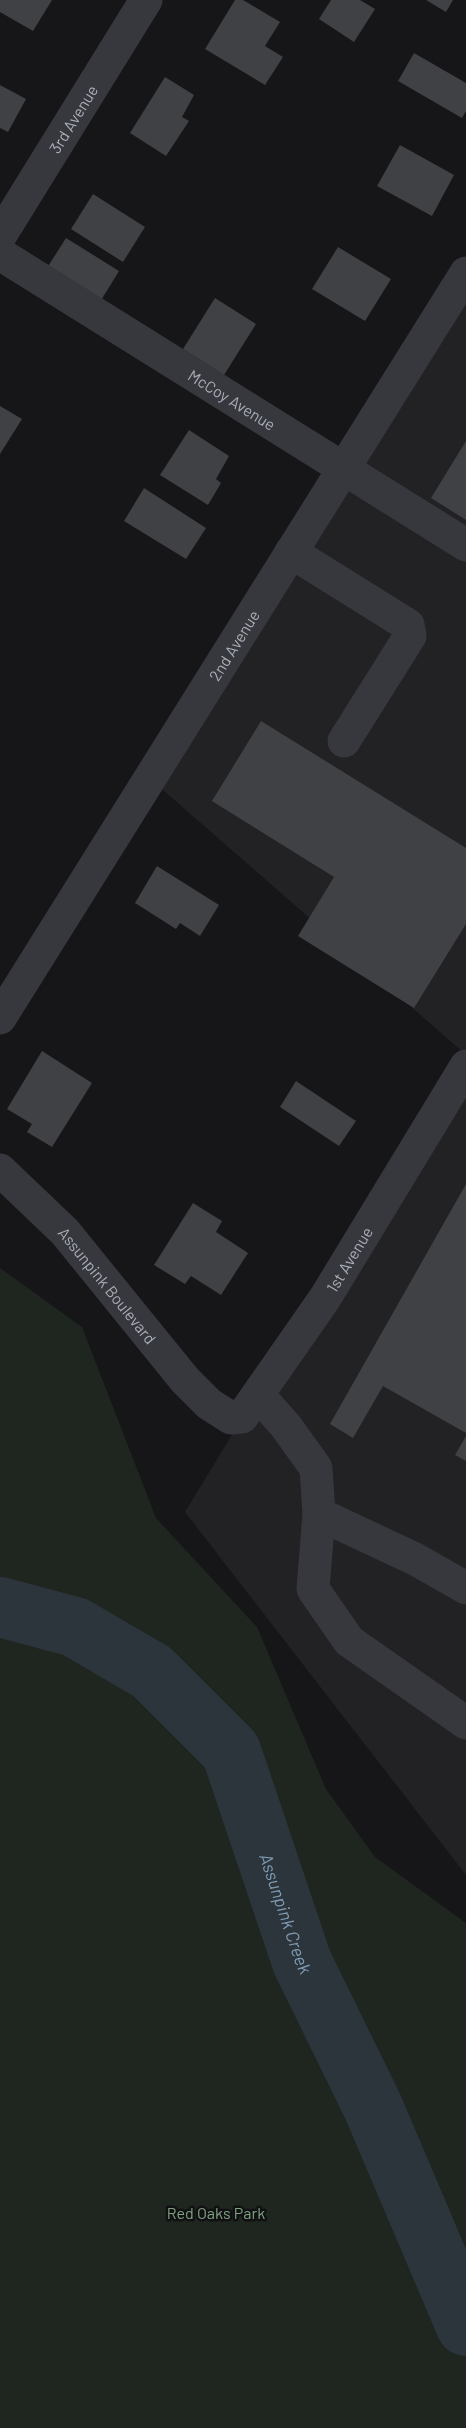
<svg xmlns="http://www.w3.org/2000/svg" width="466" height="2428" viewBox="0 0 466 2428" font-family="Barlow,sans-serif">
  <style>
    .built { fill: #222225 }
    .green { fill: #1e261f }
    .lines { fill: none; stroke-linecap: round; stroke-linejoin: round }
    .river { stroke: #2c353c; stroke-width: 60 }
    .building { fill: #404145 }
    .minor { stroke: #37383d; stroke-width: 33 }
    .labels { text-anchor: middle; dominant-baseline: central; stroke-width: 5; stroke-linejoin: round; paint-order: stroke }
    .street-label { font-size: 16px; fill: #a8adb8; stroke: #111113 }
    .park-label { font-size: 16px; fill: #7fa381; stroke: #111113 }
    .water-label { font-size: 18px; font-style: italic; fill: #7f9bb3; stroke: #111113 }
  </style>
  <rect width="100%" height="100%" fill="#161618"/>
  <path class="built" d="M466,263V1875L185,1512L464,1053L148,777Z"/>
  <path class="green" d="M0,1268L82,1327L156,1518L257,1627L326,1789L375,1857L466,1923V2428H0Z"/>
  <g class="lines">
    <path class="river" id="s1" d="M0,1607L75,1627L152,1672L231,1751L302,1962L373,2107L466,2326"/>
  </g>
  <path class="building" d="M0,0H52L33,31L0,12Z
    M235,0H243L280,22L265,46L283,57L265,85L205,49Z
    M331,0H360L375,9L354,42L319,19Z
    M426,0H453L446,12Z
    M414,53L466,83V111L462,118L398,81Z
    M165,77L194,95L182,117L189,121L166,156L130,133Z
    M0,85L26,99L8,132L0,128Z
    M400,145L454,175L432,216L377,186Z
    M93,194L145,227L123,262L71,229Z
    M66,238L119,271L100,302L47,268Z
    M338,247L391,279L365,321L312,289Z
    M215,298L256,324L224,375L183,349Z
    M0,406L22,419L0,454Z
    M189,430L229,456L216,479L221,483L208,505L160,475Z
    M466,441V520L431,498Z
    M144,488L206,528L186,559L124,521Z
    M261,721L466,848V924L414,1008L298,936L334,877L212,801Z
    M157,866L219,905L200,936L180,923L176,929L135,903Z
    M42,1051L92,1083L52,1147L27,1132L32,1124L7,1109Z
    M296,1081L356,1121L339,1146L280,1107Z
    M466,1184V1433L383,1386L353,1438L330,1424Z
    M193,1203L222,1221L216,1232L248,1253L221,1295L191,1276L185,1284L154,1265Z
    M466,1436V1461L455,1455Z"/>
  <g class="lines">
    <g class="minor">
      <path id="s2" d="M0,236L146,0"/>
      <path id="s3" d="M0,254L466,545"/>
      <path d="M291,552L408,625L410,636L344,741"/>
      <path id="s4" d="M0,1018L466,273"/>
      <path id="s5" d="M0,1170L65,1232L185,1380L209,1404L231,1418L242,1417L325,1298L466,1066"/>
      <path d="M259,1396L285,1425L316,1468L319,1514L313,1589L349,1641L466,1723"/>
      <path d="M319,1514L415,1559L466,1588"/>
    </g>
  </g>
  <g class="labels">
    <g class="street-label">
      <text stroke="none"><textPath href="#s2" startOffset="138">3rd Avenue</textPath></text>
      <text stroke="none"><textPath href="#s3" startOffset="274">McCoy Avenue</textPath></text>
      <text stroke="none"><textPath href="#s4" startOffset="440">2nd Avenue</textPath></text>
      <text stroke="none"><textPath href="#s5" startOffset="542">1st Avenue</textPath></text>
      <text stroke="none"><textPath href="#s5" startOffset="158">Assunpink Boulevard</textPath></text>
    </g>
    <g class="park-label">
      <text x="216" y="2212">Red Oaks Park</text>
    </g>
    <g class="water-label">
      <text stroke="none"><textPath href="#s1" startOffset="450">Assunpink Creek</textPath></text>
    </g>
  </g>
</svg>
